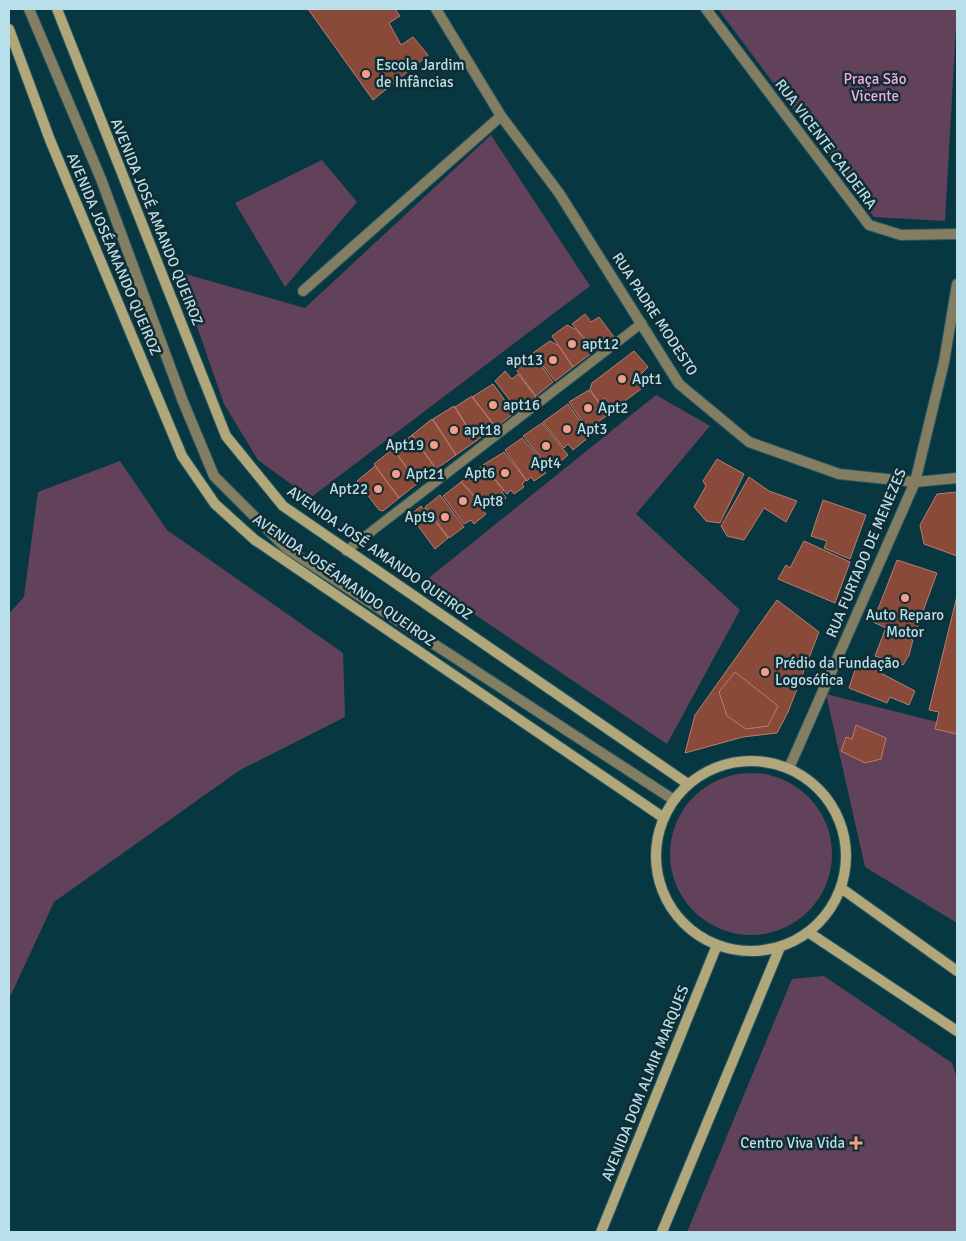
<svg xmlns="http://www.w3.org/2000/svg" width="966" height="1241" viewBox="0 0 966 1241" font-family="Signika,sans-serif">
  <style>
    .green { fill: #62425a }
    .building { fill: #894a3a; stroke: #be7c6b }
    .lines { fill: none; stroke-linecap: round; stroke-linejoin: round }
    .lane-casing { stroke: #275660; stroke-width: 11 }
    .street-casing { stroke: #275660; stroke-width: 12 }
    .secondary-casing { stroke: #275660; stroke-width: 12 }
    .lane { stroke: #837d62; stroke-width: 9 }
    .street { stroke: #837d62; stroke-width: 10 }
    .secondary { stroke: #b1a77b; stroke-width: 10 }
    .poi-dot { fill: #f49e87; stroke: #112c33; stroke-width: 2 }
    .labels { text-anchor: middle; dominant-baseline: central; stroke-width: 5; stroke-linejoin: round; paint-order: stroke }
    .poi-label { font-size: 15px; fill: #b8dfea; stroke: #112c33; text-anchor: start }
    .park-label { font-size: 15px; fill: #f8a9e4; stroke: #112c33 }
    .street-label { font-size: 15px; fill: #b8dfea; stroke: #112c33 }
  </style>
  <rect width="100%" height="100%" fill="#073842"/>
  <path class="green" d="M718,9H957L945,221L874,217Z
    M491,135L590,286L310,498L258,460L224,404L178,272L305,308Z
    M322,160L357,202L285,287L235,203Z
    M656,395L710,426L636,514L740,610L667,744L425,581Z
    M120,461L167,530L343,653L345,717L240,770L54,902L9,999V614L24,597L38,492Z
    M826,694L957,727V923L865,867Z
    M670 854a81 81 0 1 1 162 0a81 81 0 1 1-162 0Z
    M824,976L952,1063L957,1078V1232H687L792,979Z"/>
  <path class="building" d="M308,9H395L400,16L389,23L401,45L413,37L428,55L373,100Z
    M585,314L591,322L599,317L614,337L596,351L572,324Z
    M567,325L577,330L593,352L573,367L552,336Z
    M550,341L559,346L573,367L555,381L533,353Z
    M634,351L648,367L641,374L649,383L614,409L605,398L599,403L590,389L592,383Z
    M525,359L538,361L553,382L536,396L514,367Z
    M505,371L512,379L518,374L536,397L518,411L495,381Z
    M493,384L514,413L496,427L472,397Z
    M589,390L609,414L598,422L603,428L592,436L569,402Z
    M472,396L495,427L476,441L455,407Z
    M568,404L590,436L573,450L568,444L564,448L543,422Z
    M454,406L476,441L456,455L433,419Z
    M432,419L456,455L436,469L412,435Z
    M542,423L568,455L554,467L552,463L548,466L523,436Z
    M412,435L436,469L418,483L394,450Z
    M522,438L547,466L543,469L546,473L534,481L531,477L527,481L505,450Z
    M393,449L418,483L399,498L374,464Z
    M504,452L526,480L522,484L524,487L514,494L511,490L507,494L483,465Z
    M717,459L744,474L720,523L706,521L694,507L706,486L703,481Z
    M375,466L399,498L383,511L379,510L357,481Z
    M482,466L504,490L502,492L506,498L494,507L488,503L484,504L461,482Z
    M749,477L769,491L797,501L786,522L764,508L744,540L727,536L721,526Z
    M461,482L484,507L482,509L486,514L474,524L471,520L464,524L443,496Z
    M957,492V556L924,544L920,525L937,494Z
    M440,495L464,527L449,538L425,507Z
    M823,500L866,515L850,559L824,548L827,541L811,536Z
    M421,506L424,510L425,508L448,538L435,549L410,515Z
    M804,541L850,562L835,603L778,579L786,565L790,568Z
    M897,560L937,573L915,633L903,628L895,632L873,622Z
    M957,596V734L935,729L939,712L929,710Z
    M777,600L819,632L788,712L777,733L743,737L685,753L695,715Z
    M885,630L913,640L909,655L903,665L875,656Z
    M858,661L915,691L909,705L890,697L887,703L849,688Z
    M735,672L778,706L768,726L746,729L727,716L719,692Z
    M856,725L886,738L881,759L865,763L841,751L846,737L852,739Z"/>
  <g class="lines">
    <g class="lane-casing">
      <path id="lane" d="M346,551L642,323"/>
    </g>
    <g class="street-casing">
      <path id="street" d="M29,9L101,179L182,399L214,476L286,548L674,800
        M436,9L501,116L559,193L679,384L749,442L839,474L915,482L957,478
        M706,9L869,225L901,235L957,234
        M303,291L501,116
        M789,768L915,482L944,362L957,284"/>
    </g>
    <g class="secondary-casing">
      <path id="secondary" d="M57,9L226,436L283,506L688,784
        M9,29L50,140L182,456L215,504L255,540L664,818
        M656 856a95 95 0 1 1 190 0a95 95 0 1 1-190 0Z
        M841,888L957,971
        M808,932L957,1031
        M601,1232L717,945
        M662,1232L780,947"/>
    </g>
    <use href="#lane" class="lane"/>
    <use href="#street" class="street"/>
    <use href="#secondary" class="secondary"/>
  </g>
  <g class="poi-dot">
    <circle cx="366" cy="74" r="5"/>
    <circle cx="572" cy="344" r="5"/>
    <circle cx="553" cy="360" r="5"/>
    <circle cx="622" cy="379" r="5"/>
    <circle cx="493" cy="405" r="5"/>
    <circle cx="588" cy="408" r="5"/>
    <circle cx="567" cy="429" r="5"/>
    <circle cx="454" cy="430" r="5"/>
    <circle cx="434" cy="445" r="5"/>
    <circle cx="546" cy="446" r="5"/>
    <circle cx="505" cy="473" r="5"/>
    <circle cx="396" cy="474" r="5"/>
    <circle cx="378" cy="489" r="5"/>
    <circle cx="463" cy="501" r="5"/>
    <circle cx="445" cy="517" r="5"/>
    <circle cx="905" cy="598" r="5"/>
    <circle cx="765" cy="672" r="5"/>
    <path d="M853.5 1135.5h5v5h5v5h-5v5h-5v-5h-5v-5h5z"/>
  </g>
  <g class="labels">
    <g class="poi-label">
      <text x="376" y="65">Escola Jardim<tspan x="376" dy="17">de Infâncias</tspan></text>
      <text x="582" y="344">apt12</text>
      <text x="543" y="360" text-anchor="end">apt13</text>
      <text x="632" y="379">Apt1</text>
      <text x="503" y="405">apt16</text>
      <text x="598" y="408">Apt2</text>
      <text x="577" y="429">Apt3</text>
      <text x="464" y="430">apt18</text>
      <text x="424" y="445" text-anchor="end">Apt19</text>
      <text x="546" y="463" text-anchor="middle">Apt4</text>
      <text x="495" y="473" text-anchor="end">Apt6</text>
      <text x="406" y="474">Apt21</text>
      <text x="368" y="489" text-anchor="end">Apt22</text>
      <text x="473" y="501">Apt8</text>
      <text x="435" y="517" text-anchor="end">Apt9</text>
      <text x="905" y="615" text-anchor="middle">Auto Reparo<tspan x="905" dy="17">Motor</tspan></text>
      <text x="775" y="663">Prédio da Fundação<tspan x="775" dy="17">Logosófica</tspan></text>
      <text x="845" y="1143" text-anchor="end">Centro Viva Vida</text>
    </g>
    <g class="park-label">
      <text x="875" y="79">Praça São<tspan x="875" dy="17">Vicente</tspan></text>
    </g>
    <g class="street-label">
      <text transform="translate(826 144) rotate(53)">RUA VICENTE CALDEIRA</text>
      <text transform="translate(157 222) rotate(68)">AVENIDA JOSÉ AMANDO QUEIROZ</text>
      <text transform="translate(114 254) rotate(67)">AVENIDA JOSÉAMANDO QUEIROZ</text>
      <text transform="translate(655 314) rotate(57)">RUA PADRE MODESTO</text>
      <text transform="translate(380 553) rotate(35)">AVENIDA JOSÉ AMANDO QUEIROZ</text>
      <text transform="translate(866 553) rotate(-67)">RUA FURTADO DE MENEZES</text>
      <text transform="translate(344 580) rotate(35)">AVENIDA JOSÉAMANDO QUEIROZ</text>
      <text transform="translate(645 1083) rotate(-68)">AVENIDA DOM ALMIR MARQUES</text>
    </g>
  </g>
  <rect width="966" height="1241" fill="none" stroke="#b8dfea" stroke-width="20"/>
</svg>
